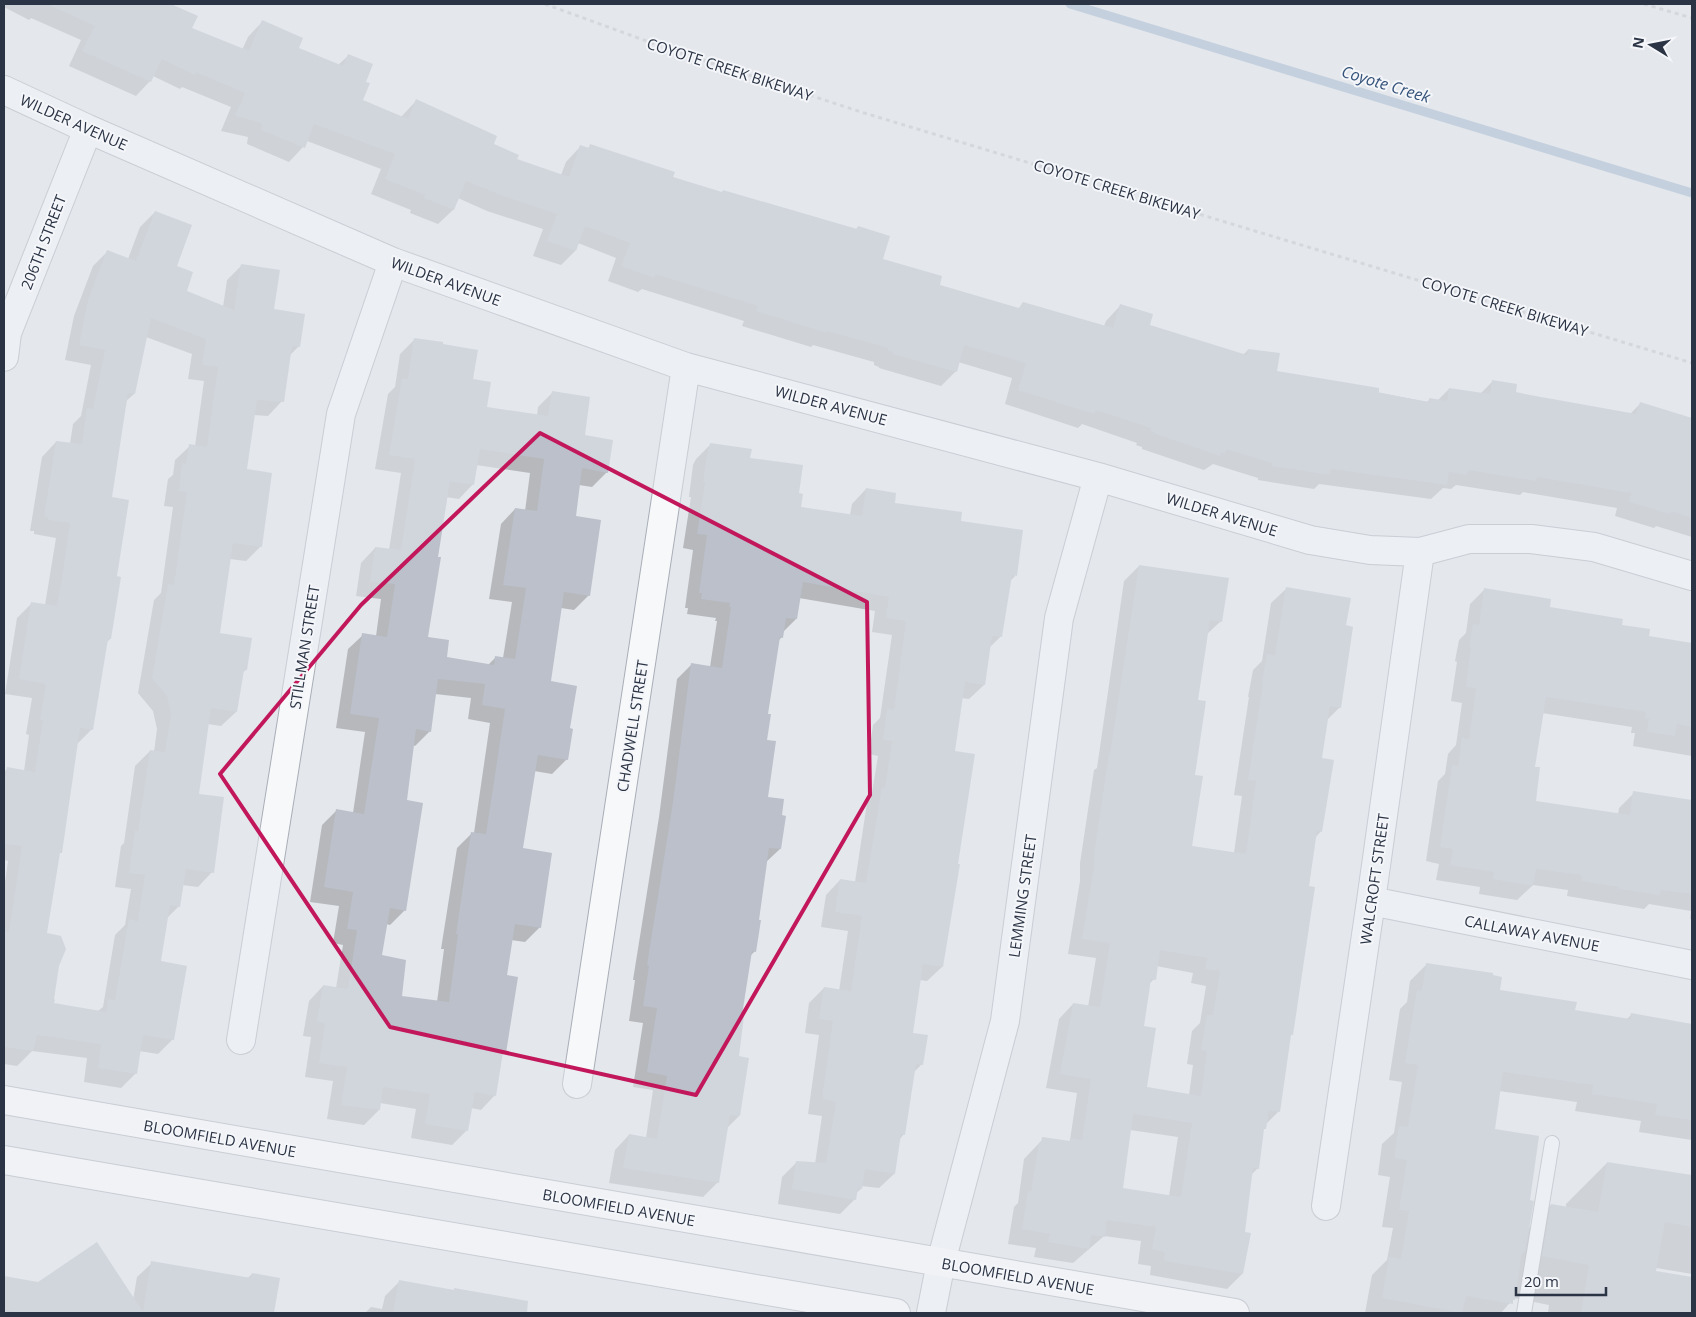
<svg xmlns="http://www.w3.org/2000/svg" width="1696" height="1317" viewBox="0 0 1696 1317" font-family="'Open Sans',sans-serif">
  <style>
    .shadow { fill: #0003; fill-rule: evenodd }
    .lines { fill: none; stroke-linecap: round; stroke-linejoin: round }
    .stream { stroke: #9fb4cc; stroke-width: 9 }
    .building { fill: #bbc0ca; fill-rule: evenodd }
    .lane-casing { stroke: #a9aeb7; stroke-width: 16 }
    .street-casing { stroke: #a9aeb7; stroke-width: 30 }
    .secondary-casing { stroke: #a9aeb7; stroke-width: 30 }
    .path { stroke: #c2c5cb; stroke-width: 3; stroke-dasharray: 4 4; stroke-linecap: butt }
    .lane { stroke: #f7f8fa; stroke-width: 14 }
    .street { stroke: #f7f8fa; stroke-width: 28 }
    .secondary { stroke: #fff; stroke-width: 28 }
    .marked { fill: none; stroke: #c2185b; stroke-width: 4; stroke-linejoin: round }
    .labels { text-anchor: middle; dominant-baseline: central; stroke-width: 4; stroke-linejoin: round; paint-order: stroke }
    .street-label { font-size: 15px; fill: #2b3445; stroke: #f4f6f9 }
    .water-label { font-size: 16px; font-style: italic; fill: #34527a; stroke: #f4f6f9 }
  </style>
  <rect width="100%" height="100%" fill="#e4e7ec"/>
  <path class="shadow" d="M4,4H168L196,17L191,28L242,50L248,37L262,22L297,49L338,65L348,56L364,83L361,101L401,117L416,101L515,160L561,175L566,162L580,147L587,149L591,145L671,178L721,193L723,191L855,230L858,227L881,260L938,286L1018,309L1024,303L1104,326L1106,321L1120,306L1148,325L1243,355L1248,350L1276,372L1427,402L1430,399L1438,400L1449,389L1480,394L1493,381L1515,393L1630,414L1640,404L1687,452L1692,454V537L1656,526L1654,528L1615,516L1617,508L1523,492L1520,495L1456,485L1451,489L1443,488L1431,499L1319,484L1314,489L1258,480V478L1213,464L1204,470L1142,449V447L1136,445L1137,443L1082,424L1078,428L1005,404L1012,378L958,362L956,371L941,386L879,368V367L874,365V362L813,345L811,347L742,326L744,321L642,289L638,292L608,281L616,258L578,243L575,251L561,265L533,256L543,229L487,211L458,198L453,210L438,224L410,213L411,210L371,194L381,169L307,141L303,147L289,162L247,144L248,137L221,131L231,107L182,87L180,89L153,76L150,81L136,96L69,66L81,40L31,18L29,20L4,7Z
    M155,212L185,291L223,307L227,280L241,266L299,346L289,356L282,401L268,416L254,415L245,470L261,546L246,561L230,559L219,634L246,670L242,673L236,712L221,726L208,724L197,795L212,872L198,887L182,885L179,906L167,918L159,962L173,1039L158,1054L139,1051L136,1073L121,1088L84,1082L87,1058L32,1051L17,1066L4,1064V889L8,861L4,860V772L7,769L24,771L29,735L26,734L32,698L5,694L17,618L32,603L45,605L47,593L56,538L34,534V531H30L42,457L56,442L70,444L73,424L81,416L91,365L65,360L74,316L93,266L107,252L128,259L140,227ZM146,337L192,354L188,379L204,381L195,446H190L175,460L173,475L168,479L164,506L173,507L161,593L154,600L138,693L153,711L157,729L154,752L150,751L135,766L124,843L121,846L115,887L131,889L125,925L115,935L103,1007L98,1011L53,1004L58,965L45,934L77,744L92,729L106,643L110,639L116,577L110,498L125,402L134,394Z
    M415,339L472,380L486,408L537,415L538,407L553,392L607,472L592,487L579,485L574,517L589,595L574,610L561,608L549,682L568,729L567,759L552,774L534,771L522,849L540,927L525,942L511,940L506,976L505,1052L502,1055L495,1095L481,1110L471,1108L467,1130L452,1145L411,1138L416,1109L380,1103L379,1110L364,1125L327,1119L333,1081L305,1077L311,1037L303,1036L309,1001L323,986L336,988L343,945L333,943L339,906L310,902L322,825L337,810L353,813L365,732L336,728L348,649L363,635L376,636L381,599L356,596L361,563L375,548L389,550L401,473L375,469L388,394L395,387L400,354ZM476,465L530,473L525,511L515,509L501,524L489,599L512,602L503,658L496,657L488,665L445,658L426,638L446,497L459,499L473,484ZM435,694L471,698L468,719L490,723L474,833H472L457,848L441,949H444L437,1002L401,997L381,956L386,924L390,925L405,910L406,801L413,745L415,746L430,731Z
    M711,444L749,459L797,494L799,508L850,515L852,504L866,489L893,504L959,522L1015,576L1009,582L1001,636L989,648L984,685L969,699L961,698L954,752L942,967L927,981L919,980L912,1034L926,1036L921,1065L913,1073L904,1134L899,1140L894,1174L879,1188L861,1186V1189L856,1193L855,1199L840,1214L778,1204L782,1177L797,1162L815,1164L822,1116L808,1114L819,1035L805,1033L809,1003L824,988L839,991L848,931L821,927L826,895L840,880L855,882L867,803L871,799L878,756L869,754L873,725L880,718L892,635L872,632L875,611L799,598L796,619L783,632L782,637L778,641L767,715V798L780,849L765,863L755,951L750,956L741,1016L737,1058L739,1116L727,1128L718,1182L703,1197L609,1183L615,1150L629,1135L646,1138L653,1090L633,1087L643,1023L629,1021L635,980H633L659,817L677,679L692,664L710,667L717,621H715L716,618L687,614L688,608H685L693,550L683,548L691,497H689L693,465L696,459Z
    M1139,566L1221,621L1206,635L1197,701L1190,847L1234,853L1242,796L1234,795L1249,697H1248L1253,670L1262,661L1271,603L1286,589L1345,626L1340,707L1326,721L1321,759V831L1315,838L1279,1111L1266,1124L1263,1131L1258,1168L1251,1175L1243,1233L1249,1234L1242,1274L1227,1289L1150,1275L1151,1266L1138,1264L1141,1241L1104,1236L1073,1263L1034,1257L1036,1248L1008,1244L1014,1207L1018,1203L1024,1159L1043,1139L1068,1142L1070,1140L1077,1093L1046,1088L1059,1019L1073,1004L1088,1007L1096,958L1068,954L1080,881V863L1094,770L1097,768L1124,581ZM1156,966L1193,973L1191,983L1206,986L1200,1023L1192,1031L1187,1064L1193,1065L1189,1095L1145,1089L1143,1027L1149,984L1154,979ZM1130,1130L1178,1137L1169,1196L1121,1189Z
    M1485,589L1548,608L1620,626L1647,637L1692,644V756L1633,746L1635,733H1631L1632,727L1542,713L1534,768V802L1618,814L1619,808L1634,793L1688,825H1692V919H1690L1691,911L1649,904L1644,909L1567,896L1568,890L1533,885L1517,900L1479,894L1480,887L1436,880L1439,864L1426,861L1438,781L1445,774L1448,754L1456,745L1462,703L1451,701L1457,662L1455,661L1459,640L1466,633L1470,604Z
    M1427,964L1498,991L1574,1011L1626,1020L1631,1015L1692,1026V1140L1639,1132L1641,1121L1575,1111L1577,1102L1499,1091L1494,1130L1529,1201L1528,1229L1551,1205L1566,1208V1204L1607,1163L1692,1177V1274L1656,1268L1655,1272L1692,1278V1313H1548L1549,1305L1514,1298L1501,1313H1365L1372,1275L1387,1260L1393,1228L1382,1227L1390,1177L1378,1175L1382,1144L1394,1133L1402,1082L1389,1080L1400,1009L1407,1002L1410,981Z
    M152,1263L248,1278L252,1274L278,1279L273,1313H4V1277L133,1300L137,1277Z
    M399,1282L452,1291L455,1289L483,1294L480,1313H365L371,1307L382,1309L385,1296Z"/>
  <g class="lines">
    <path class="stream" d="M1070,4L1692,193"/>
  </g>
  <path class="building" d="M47,4H171L198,16L192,28L249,51L262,20L303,38L299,48L343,66L348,54L373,64L366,82L370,83L363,100L408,119L416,99L497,136L494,144L519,155L517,159L569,177L580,145L589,148L590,144L675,172L673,177L722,192L723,190L857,229L858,226L890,236L883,259L942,276L940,285L1019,308L1023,302L1113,328L1120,304L1153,314L1150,325L1247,355L1248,349L1280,353L1277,371L1379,388V393L1429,402V398L1447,401L1449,388L1490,394L1492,380L1517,384L1516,392L1530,395L1636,414L1640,402L1692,418V518L1671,511L1670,514L1629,502L1631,493L1537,477L1536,481L1468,470L1467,475L1449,472L1447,485L1331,469L1330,475L1272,466V463L1226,449L1225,454L1221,452L1220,456L1156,434V433L1150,431L1151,428L1096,410L1094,414L1018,390L1026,363L964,345L957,372L892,354L893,352L888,351V348L827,331V333L756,311L758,306L655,274L654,278L621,266L630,243L585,226L576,251L547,241L557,214L503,196L466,181L454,210L424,198L425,195L385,179L395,154L314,124L305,148L261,130L262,123L235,116L245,93L196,72L195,75L162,59L151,82L82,51L95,26Z
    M155,211L192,225L177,266L193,272L187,291L234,310L241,264L280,270L274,309L305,314L300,347L292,346L284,402L257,400L247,469L272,473L262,547L233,543L220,633L252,638L247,670H244L237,712L211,708L199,794L224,797L214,873L186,869L180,907L170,905L161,961L187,966L174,1040L143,1035L137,1074L98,1068L101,1044L37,1035L33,1051L4,1047V931L9,932L22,846L4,844V788L7,767L35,772L43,720H40L46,684L19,679L31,602L57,606L62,578L70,523L48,520V517H44L56,441L82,444L87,408L93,409L105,350L79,345L88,300L107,250L136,261ZM151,318L206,339L202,365L218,367L207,447L189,444L186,464L182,463L179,491L187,492L174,585L168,584L152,678L167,696L171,714L165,752L150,750L138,831L135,830L129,873L145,875L138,921L129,919L115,1000L108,999L106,1012L54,1003L55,1000L54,999L59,966L66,949L61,936L47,933L60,853H62L80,728L93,730L108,639H111L121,577L117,576L129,500L112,497L128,393L135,394Z
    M414,338L443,342V344L478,350L473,379L491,382L487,407L548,416L552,391L590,397L585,435L613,440L608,473L582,468L576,516L601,520L590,596L564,592L551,681L577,686L570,728L573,729L568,760L538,755L523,848L552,853L541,928L515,924L507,975L518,977L506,1053L503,1052L496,1096L475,1092L468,1131L425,1124L430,1094L383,1087L380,1110L341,1105L347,1067L319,1063L325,1023L317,1021L323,985L348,989L357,930L347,929L353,892L324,887L336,809L364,814L379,718L350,714L362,633L387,637L395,584L370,582L375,547L401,550L415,459L389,455L402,378L408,379ZM480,449L544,459L537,511L515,508L503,585L526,588L515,659L495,656L494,665L447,657L449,640L428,637L441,557H438L450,481L474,485ZM438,679L485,684L482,705L505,709L486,834L471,832L456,934H458L449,1002L402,996L406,960L382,955L390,908L406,911L423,803L407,800L416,729L431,732Z
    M710,443L752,449L750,458L803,465L799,493L803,494L801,507L862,516L866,488L896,493L895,503L962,512L961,521L1023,530L1017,576L1012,575L1002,637L992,636L985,685L965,682L955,751L975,754L958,864H960L943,967L923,964L913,1033L928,1035L923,1065L916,1064L905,1135L901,1134L895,1174L865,1169L862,1189L858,1188L856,1200L792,1189L796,1161L826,1163L836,1102L822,1099L833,1021L819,1019L824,987L851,991L862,916L835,912L840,879L866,883L882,787L885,788L892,741L883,740L887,709L894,710L906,621L886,618L889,597L803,582L797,619L786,618L783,638L780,637L768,714H771L767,740L776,741L768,797L784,799L782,815L786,816L781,849L769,848L759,920H761L756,952L752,951L742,1015L744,1016L739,1056L749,1058L740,1116L730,1115L719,1183L623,1168L629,1134L657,1139L667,1076L647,1072L657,1008L643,1006L649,966L647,965L673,802L691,663L722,668L731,607H729L730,603L701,599L702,593H699L707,535L697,534L705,483L703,482L708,449H709Z
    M1139,565L1229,578L1222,622L1210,620L1198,700L1206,701L1195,775L1203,776L1192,846L1246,854L1256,781L1248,780L1263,683L1262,682L1267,654L1275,655L1286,587L1351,598L1346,625L1353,627L1341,708L1330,706L1322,758L1334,760L1322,832L1317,831L1309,886L1315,887L1293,1035H1291L1280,1112L1269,1110L1266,1129H1264L1259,1169L1253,1168L1245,1232L1251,1233L1243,1274L1164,1261L1165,1252L1152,1249L1156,1227L1107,1220L1105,1237L1091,1235L1089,1249L1048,1242L1050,1234L1022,1229L1028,1191H1031L1039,1143H1041L1042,1137L1070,1141V1138L1082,1140L1091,1079L1060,1074L1073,1003L1100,1007L1110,943L1082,939L1094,866L1095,848L1109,754H1110ZM1160,950L1207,958L1205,969L1220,971L1213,1015H1207L1201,1050L1207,1051L1201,1096L1147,1087L1156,1028L1144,1026L1151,979L1156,980ZM1135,1114L1192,1123L1181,1197L1123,1188L1133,1115Z
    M1484,588L1551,599L1550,607L1623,619L1622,625L1650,629L1649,636L1692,643V727L1677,724L1675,736L1647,732L1649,718H1645L1646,712L1546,697L1535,767H1540L1536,801L1630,815L1633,791L1692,800V894L1661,890L1660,895L1619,889V887L1581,881L1582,875L1536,869L1533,886L1493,879L1494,872L1450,865L1453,849L1440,847L1452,765L1458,766L1462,738L1469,739L1476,688L1466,687L1471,647H1469L1473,624L1479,625Z
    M1426,963L1493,973V975L1502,977L1500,990L1577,1002L1575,1010L1630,1019L1631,1013L1692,1024V1120L1655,1115L1657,1104L1592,1094L1593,1085L1503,1072L1495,1129L1539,1136L1530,1200L1534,1201L1525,1252H1522L1515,1300H1513V1304L1466,1296L1462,1313L1382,1298L1389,1257L1401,1259L1409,1211L1399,1210L1407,1160L1394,1158L1399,1126L1408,1127L1418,1065L1405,1063L1417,990L1422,991Z
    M1607,1162L1692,1175V1227L1665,1222L1656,1271L1692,1277V1313H1581L1589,1265L1542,1256L1551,1204L1598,1212Z
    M97,1242L143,1312L151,1261L251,1278L252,1273L280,1278L274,1313H22L4,1310V1276L38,1282Z
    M399,1280L454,1290V1288L528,1301L527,1313H393Z"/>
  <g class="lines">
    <g class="lane-casing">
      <path id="lane" d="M1524,1313L1552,1143"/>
    </g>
    <g class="street-casing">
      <path id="street" d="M4,90L88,129L393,262L686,367L1098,477L1310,540L1370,550L1420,552L1469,539H1531L1594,547L1692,576
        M4,357L7,333L88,129
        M1371,901L1692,965
        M241,1040L341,414L393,262
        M577,1084L686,367
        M1326,1206L1371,901L1420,552
        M931,1313L941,1262L1005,1021L1059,618L1098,477"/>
    </g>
    <g class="secondary-casing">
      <path id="secondary" d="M4,1100L1235,1313
        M4,1160L896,1313"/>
    </g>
    <path class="path" d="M545,4L663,47L861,112L1692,363
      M1644,4L1692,18"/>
    <use href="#lane" class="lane"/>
    <use href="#street" class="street"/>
    <use href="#secondary" class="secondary"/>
  </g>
  <path d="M0 0H1696V1317H0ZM540,433L867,602L870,795L696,1095L390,1027L220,774L361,605Z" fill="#e4e7ec" fill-opacity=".55" fill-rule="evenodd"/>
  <path class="marked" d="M540,433L867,602L870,795L696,1095L390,1027L220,774L361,605Z"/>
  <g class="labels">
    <g class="street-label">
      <text transform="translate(730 69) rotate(18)">COYOTE CREEK BIKEWAY</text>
      <text transform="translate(74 122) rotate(24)">WILDER AVENUE</text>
      <text transform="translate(1117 189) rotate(17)">COYOTE CREEK BIKEWAY</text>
      <text transform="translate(43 242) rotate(-69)">206TH STREET</text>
      <text transform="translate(446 281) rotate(20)">WILDER AVENUE</text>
      <text transform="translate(1505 306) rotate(17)">COYOTE CREEK BIKEWAY</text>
      <text transform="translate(831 405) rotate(15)">WILDER AVENUE</text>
      <text transform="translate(1222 514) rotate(17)">WILDER AVENUE</text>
      <text transform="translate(304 647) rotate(-81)">STILLMAN STREET</text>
      <text transform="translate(632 726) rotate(-81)">CHADWELL STREET</text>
      <text transform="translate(1374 879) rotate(-82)">WALCROFT STREET</text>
      <text transform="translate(1022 896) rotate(-82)">LEMMING STREET</text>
      <text transform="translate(1532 933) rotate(11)">CALLAWAY AVENUE</text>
      <text transform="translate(220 1138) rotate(10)">BLOOMFIELD AVENUE</text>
      <text transform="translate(619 1207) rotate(10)">BLOOMFIELD AVENUE</text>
      <text transform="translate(1018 1276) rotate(10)">BLOOMFIELD AVENUE</text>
    </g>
    <g class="water-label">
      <text transform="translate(1386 84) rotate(17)">Coyote Creek</text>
    </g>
  </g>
  <rect width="1696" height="1317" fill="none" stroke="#2b3445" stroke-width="10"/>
  <g transform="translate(1651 45) rotate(280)" stroke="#f4f6f9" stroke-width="4" paint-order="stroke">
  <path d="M0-4L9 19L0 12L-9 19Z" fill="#2b3445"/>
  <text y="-8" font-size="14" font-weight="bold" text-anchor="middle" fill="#2b3445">N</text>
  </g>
  <path d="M1516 1287v8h90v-8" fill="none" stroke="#2b3445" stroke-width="2.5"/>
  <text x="1524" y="1287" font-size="15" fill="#2b3445" stroke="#f4f6f9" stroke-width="4" paint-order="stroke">20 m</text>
</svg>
